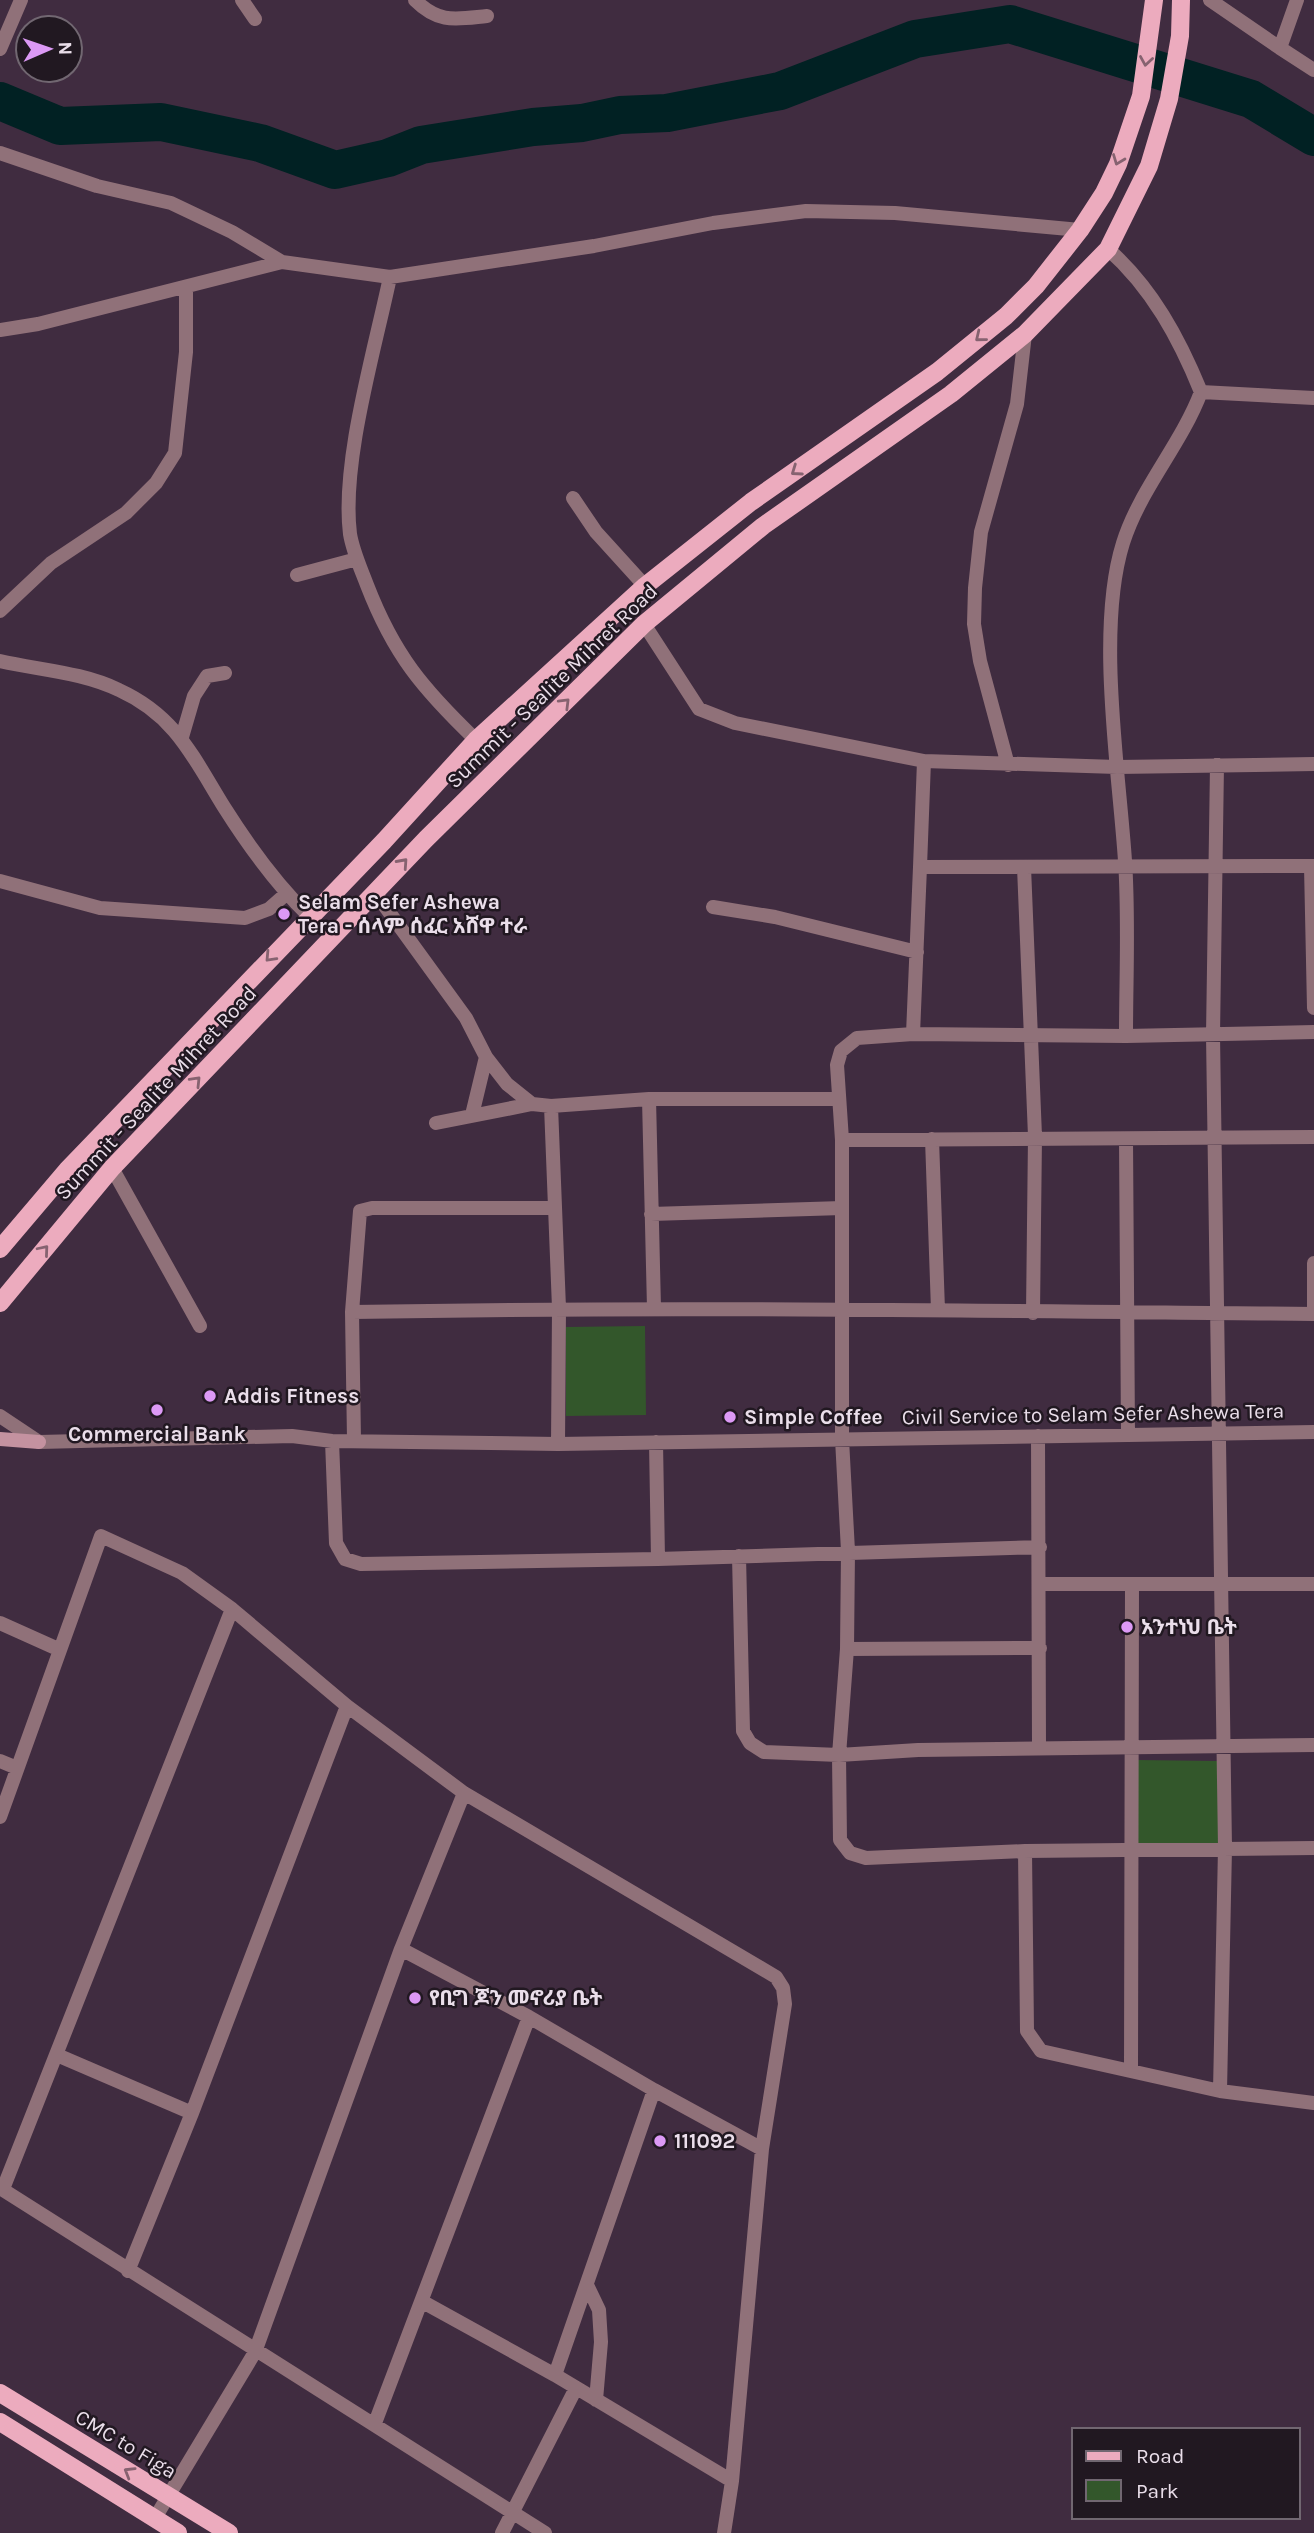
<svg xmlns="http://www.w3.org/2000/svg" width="1314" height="2533" viewBox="0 0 1314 2533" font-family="Karla,'Noto Sans Ethiopic',sans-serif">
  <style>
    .green { fill: #33572b }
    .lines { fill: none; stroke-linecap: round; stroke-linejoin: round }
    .river { stroke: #012123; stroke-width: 38 }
    .street { stroke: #907179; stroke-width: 14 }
    .secondary { stroke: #c492a0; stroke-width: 14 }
    .primary { stroke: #ecabbe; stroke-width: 18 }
    .oneway { stroke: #866270 }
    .poi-dot { fill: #dc99f5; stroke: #211821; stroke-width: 2.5 }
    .labels { text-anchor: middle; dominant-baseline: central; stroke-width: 5; stroke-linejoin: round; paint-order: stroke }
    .street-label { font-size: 21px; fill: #eadeea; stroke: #211821 }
    .poi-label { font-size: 21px; font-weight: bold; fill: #eadeea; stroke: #211821; text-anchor: start }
  </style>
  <rect width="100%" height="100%" fill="#402c40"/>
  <path class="green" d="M645,1326L646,1415L566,1416V1327Z
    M1137,1760L1217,1761L1221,1844L1138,1847Z"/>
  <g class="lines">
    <path class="river" d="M0,101L60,126L161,122L260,143L335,170L388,158L421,145L533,127L582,123L620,115L667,113L780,91L915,39L1010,24L1251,99L1314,137"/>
    <path class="street" d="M242,0L255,19
      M415,0C439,24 456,19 487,16
      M1210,0L1280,48
      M1297,0L1280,48L1314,70
      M0,49L21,0
      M0,153L97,186L171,203L232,232L282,262
      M1108,249C1152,288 1179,338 1201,392L1314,398
      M390,277C375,349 341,463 350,534C353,552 361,569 367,585C394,655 423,689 476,740
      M0,330L38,324L282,262L390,277L594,246L713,223L806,211L895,213L1080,230
      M573,498L596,532L645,586
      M297,575L357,559
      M0,611L51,563L126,513L156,483L175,453L186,352V288
      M644,624L699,709L735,723L924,761L1117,767L1314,764
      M0,661C39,670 82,672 119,690C176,716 193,757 224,807C248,845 276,884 309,916
      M182,737L194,696L207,676L225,673
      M1008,765L980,661L974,624L975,588L981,532L1017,404L1025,334
      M1217,765L1213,1035L1225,1848L1220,2091
      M1311,866L1314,1008
      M920,867L924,761
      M1024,867L1035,1136L1033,1313
      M0,881L100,908L245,918L269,909L286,894
      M376,894L466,1018L486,1057L507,1084L532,1104L551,1106
      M713,907L775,917L917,952
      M913,1034L920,867L1314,866
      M1126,1036C1126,978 1129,919 1125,861C1119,770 1096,629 1123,543C1140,489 1181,445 1201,392
      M649,1099L654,1308
      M472,1115L486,1057
      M436,1123L532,1104
      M1314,1137L842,1140V1439L848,1551L847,1649L839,1755L840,1840L850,1853L866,1858L1025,1851L1314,1848
      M932,1139L938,1310
      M1126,1139L1128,1435
      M842,1140L837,1065L841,1051L857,1038L913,1034L1126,1036L1314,1032
      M112,1168L200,1326
      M555,1208H372L360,1211L352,1312C673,1306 993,1311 1314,1314
      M651,1214L842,1208
      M352,1312L354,1440
      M1314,1314V1263
      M0,1416L39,1442L292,1436L332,1441L558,1444L1314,1432
      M1038,1436L1039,1748
      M332,1441L336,1543L345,1559L361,1564L658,1559L1040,1547
      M656,1442L658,1559
      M558,1444L559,1308L551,1106L649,1099H837
      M739,1556L743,1731L750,1743L764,1752L839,1755L918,1750L1314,1745
      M1041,1584H1314
      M232,1609L347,1706L464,1793L776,1977L783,1988L785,2004L762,2149L732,2481L724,2533
      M0,1623L58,1649
      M847,1649L1040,1648
      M0,1761L17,1768
      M0,1817L101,1536L182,1573L232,1609L3,2189
      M1025,1851L1027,2031L1041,2051L1220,2091L1314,2103
      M401,1949L529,2017L654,2090L555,2375
      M57,2055L192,2113
      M1131,2071L1132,1585
      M654,2090L762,2149
      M0,2188L545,2533
      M128,2271L192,2113L347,1706
      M587,2285L599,2310L601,2342L596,2400
      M423,2302L555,2375L732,2481
      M375,2423L529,2017
      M155,2518L255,2352L401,1949L464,1793
      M502,2533L576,2388"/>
    <path class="secondary" d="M0,1439L39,1442"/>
    <path class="primary" d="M0,1249L67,1170L384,841L476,740L645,586L751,502L937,372L1006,316L1036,286L1080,230L1104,193L1118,164L1141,96L1154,0
      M0,1303L112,1168L426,839L644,624L763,526L951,394L1025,334L1108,249L1149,166L1169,99L1180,36L1181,0
      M0,2393L229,2533
      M0,2422L178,2533"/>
  </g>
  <defs><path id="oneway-chevron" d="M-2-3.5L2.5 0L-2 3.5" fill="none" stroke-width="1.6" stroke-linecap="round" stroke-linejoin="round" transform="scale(1.75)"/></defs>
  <g class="oneway">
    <use href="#oneway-chevron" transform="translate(1146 61) rotate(99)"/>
    <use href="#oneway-chevron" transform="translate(1118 160) rotate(111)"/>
    <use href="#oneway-chevron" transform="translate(980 337) rotate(141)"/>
    <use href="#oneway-chevron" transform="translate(796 471) rotate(145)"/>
    <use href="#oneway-chevron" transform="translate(565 703) rotate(-45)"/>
    <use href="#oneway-chevron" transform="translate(403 863) rotate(-48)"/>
    <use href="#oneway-chevron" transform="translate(270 957) rotate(133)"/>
    <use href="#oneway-chevron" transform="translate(196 1081) rotate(-46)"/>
    <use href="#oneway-chevron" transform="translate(44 1250) rotate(-50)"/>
    <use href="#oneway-chevron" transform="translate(129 2472) rotate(-149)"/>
  </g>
  <g class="poi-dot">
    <circle cx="284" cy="914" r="7"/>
    <circle cx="210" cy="1396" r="7"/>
    <circle cx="157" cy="1410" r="7"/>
    <circle cx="730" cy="1417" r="7"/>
    <circle cx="1127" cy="1627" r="7"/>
    <circle cx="415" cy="1998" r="7"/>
    <circle cx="660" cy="2141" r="7"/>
  </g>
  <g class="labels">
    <g class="street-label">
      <text transform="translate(552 686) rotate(-44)">Summit - Sealite Mihret Road</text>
      <text transform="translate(156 1093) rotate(-47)">Summit - Sealite Mihret Road</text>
      <text transform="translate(1093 1414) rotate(-1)">Civil Service to Selam Sefer Ashewa Tera</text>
      <text transform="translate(126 2444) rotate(31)">CMC to Figa</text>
    </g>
    <g class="poi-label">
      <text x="298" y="902">Selam Sefer Ashewa<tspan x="298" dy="24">Tera - ሰላም ሰፈር አሸዋ ተራ</tspan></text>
      <text x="224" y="1396">Addis Fitness</text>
      <text x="744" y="1417">Simple Coffee</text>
      <text x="157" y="1434" text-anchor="middle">Commercial Bank</text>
      <text x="1141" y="1627">አንተነህ ቤት</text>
      <text x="429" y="1998">የቢግ ጆን መኖሪያ ቤት</text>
      <text x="674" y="2141">111092</text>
    </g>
  </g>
  <rect x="1072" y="2428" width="228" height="91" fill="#211821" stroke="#716771" stroke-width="2"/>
  <rect x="1086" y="2451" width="35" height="10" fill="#ecabbe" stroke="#716771" stroke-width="2"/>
  <text x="1136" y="2463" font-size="21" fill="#eadeea">Road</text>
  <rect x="1086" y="2480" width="35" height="21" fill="#33572b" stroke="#716771" stroke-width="2"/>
  <text x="1136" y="2498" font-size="21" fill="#eadeea">Park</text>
  <g transform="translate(49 49) rotate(88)"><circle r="33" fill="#211821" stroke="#716771" stroke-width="2"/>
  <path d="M0-5L12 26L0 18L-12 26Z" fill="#dc99f5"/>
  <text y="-10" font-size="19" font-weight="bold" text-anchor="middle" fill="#eadeea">N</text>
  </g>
</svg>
